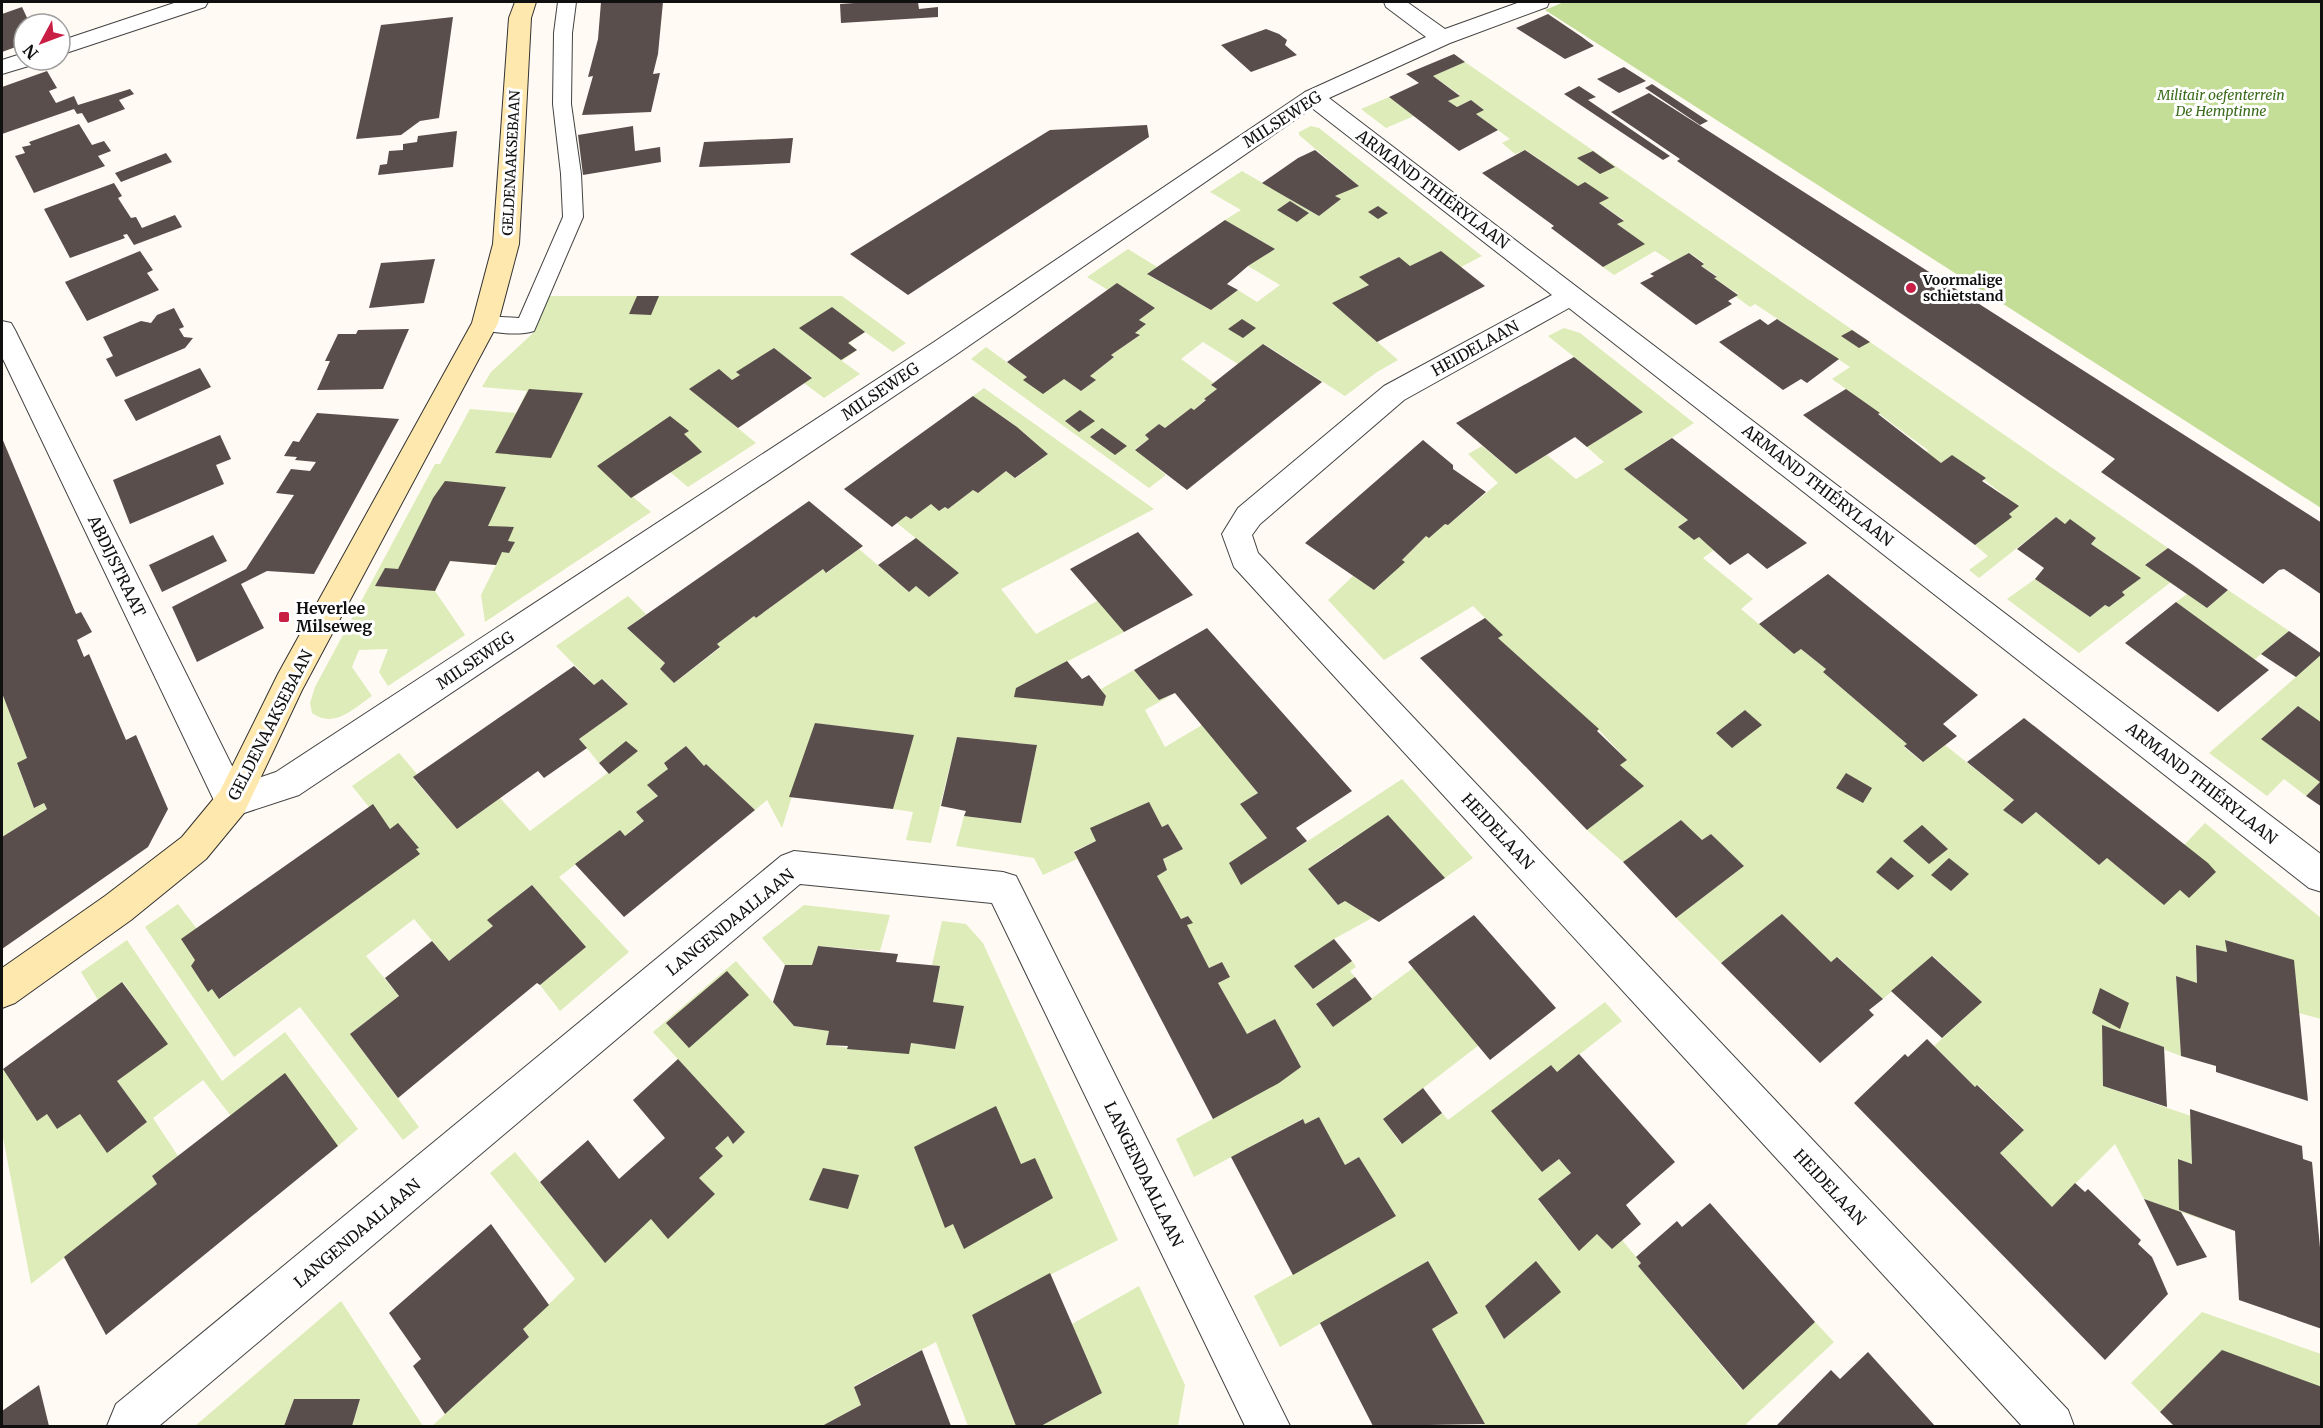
<svg xmlns="http://www.w3.org/2000/svg" width="2323" height="1428" viewBox="0 0 2323 1428" font-family="Merriweather,serif">
  <style>
    .green { fill: #ddecb9; fill-rule: evenodd }
    .forest { fill: #c4de98 }
    .building { fill: #594e4b }
    .lines { fill: none; stroke-linecap: round; stroke-linejoin: round }
    .lane-casing { stroke: #434343; stroke-width: 2 }
    .street-casing { stroke: #434343; stroke-width: 2 }
    .secondary-casing { stroke: #323232; stroke-width: 2 }
    .lane { fill: #fff; fill-rule: evenodd }
    .street { fill: #fff; fill-rule: evenodd }
    .secondary { fill: #ffe8ae; fill-rule: evenodd }
    .poi-dot { fill: #c91f45; stroke: #fff; stroke-width: 2 }
    .labels { text-anchor: middle; dominant-baseline: central; stroke-width: 6; stroke-linejoin: round; paint-order: stroke }
    .far-park-label { font-size: 14px; font-style: italic; fill: #3a6c1b; stroke: #fff }
    .far-street-label { font-size: 14px; fill: #101010; stroke: #fff }
    .far-poi-label { font-size: 14px; font-weight: bold; fill: #101010; stroke: #fff; text-anchor: start }
    .street-label { font-size: 16px; fill: #101010; stroke: #fff }
    .poi-label { font-size: 16px; font-weight: bold; fill: #101010; stroke: #fff; text-anchor: start }
  </style>
  <rect width="100%" height="100%" fill="#fffaf3"/>
  <path class="green" d="M1465,62L2168,548L2145,565L2171,582L2079,653L2007,599L2035,579L2090,617L2105,605L2109,607L2125,595L2122,592L2140,578L2091,544L2096,538L2070,520L2065,524L2056,517L1979,578L1969,570L1988,556L1975,545L2011,517L2009,514L2018,506L1952,455L1941,463L1926,452L1928,450C1893,425 1868,404 1832,379L1850,367L1755,304L1750,307L1735,296L1738,294L1714,278L1717,276L1701,266L1704,263L1690,253L1672,262L1655,251L1614,275L1603,267L1644,244L1617,224L1624,220L1599,203L1585,182L1578,186L1526,150L1515,154L1502,143L1510,139L1476,114L1483,109L1471,100L1457,107L1448,101L1460,95L1433,76Z
    M1389,97L1414,116L1386,128L1361,109Z
    M1311,126L1319,128L1482,256L1461,267L1441,251L1410,266L1398,257L1360,277L1369,285L1333,303L1398,360L1377,372L1345,396L1264,344L1238,364L1203,342L1181,359L1214,383L1211,385L1217,389L1194,410L1191,408L1165,428L1159,424L1145,435L1149,439L1135,449L1166,475L1149,488L971,359L986,347L1027,377L1024,380L1064,379L1081,391L1095,381L1090,376L1114,357L1111,355L1139,336L1135,333L1146,324L1139,320L1155,308L1117,283L1108,290L1087,277L1128,249L1157,267L1148,275L1211,310L1238,290L1257,302L1280,285L1248,266L1275,249L1225,220L1241,210L1210,192L1242,171L1319,216L1340,200L1335,196L1358,185L1299,135V132Z
    M549,296H842L906,343L893,352L865,332L849,343L857,350L842,361L860,374L824,398L804,383L812,377L774,349L737,372L740,375L732,380L718,370L690,389L756,443L688,487L670,472L633,497L651,512L485,622L481,595L496,565L450,561L435,591L465,635L388,686L379,672L388,649L359,650L352,667L372,696C353,709 334,729 312,713L310,703L315,687L435,464H440L470,409L516,413L527,391L482,387L491,372L532,334Z
    M1564,328L1580,333L1694,423L1624,469L1688,520L1678,527L1699,537L1714,550L1703,558L1753,599L1741,609L1794,654L1801,649L1826,669L1823,672L1907,744L1904,747L1922,762L1945,745L2014,800L2003,810L2022,824L2036,812L2099,865L2107,858L2164,905L2180,890L2184,845L2205,823L2321,918V1019L2299,1013L2294,961L2226,940L2227,952L2196,945L2197,983L2176,976L2181,1056L2165,1050L2164,1047L2102,1026L2103,1086L2191,1116L2192,1164L2179,1159V1210L2235,1231L2144,1199L2115,1144L2052,1207L2000,1153L2024,1129L1978,1085L1975,1087L1934,1046L1982,1002L1933,956L1883,999L1838,957L1831,962L1782,914L1721,963L1676,918L1744,866L1711,834L1702,840L1681,820L1623,862L1587,830L1643,786L1620,765L1626,759L1598,729L1498,638L1502,635L1473,606L1384,660L1328,600L1353,576L1375,590L1404,562L1402,560L1426,536L1445,524L1448,525L1498,483L1468,454L1482,446L1516,474L1547,455L1576,479L1604,462L1587,447L1643,412L1548,336ZM1745,710L1761,725L1717,733V732Z
    M984,388L1154,509L1001,589L1036,634L1099,600L1124,632L1016,688L1103,706L1106,696L1101,689L1134,670L1159,700L1175,693L1145,710L1165,747L1202,725L1258,793L1240,804L1267,838L1230,863L1241,885L1402,779L1473,858L1445,878L1342,845L1308,869L1338,905L1345,901L1372,918L1334,939L1295,966L1313,989L1352,961L1356,967L1350,971L1355,977L1316,1004L1333,1027L1413,968L1479,1045L1383,1119L1401,1144L1442,1113L1448,1120L1605,1002L1622,1021L1557,1072L1551,1065L1492,1111L1542,1172L1559,1159L1571,1173L1538,1200L1578,1250L1597,1234L1612,1249L1622,1240L1641,1263L1638,1266L1742,1390L1815,1322L1834,1342L1746,1424L1748,1426H1481L1485,1424L1432,1329L1458,1312L1428,1261L1280,1347L1254,1296L1396,1216L1359,1157L1345,1165L1319,1117L1305,1124L1302,1119L1194,1177L1176,1139L1278,1083L1301,1067L1275,1019L1247,1034L1218,983L1230,977L1222,962L1209,968L1187,925L1192,922L1188,916L1181,919L1157,876L1167,870L1163,859L1183,849L1168,824L1162,827L1149,803L1096,841L1074,851L1077,859L1043,875L1034,858L956,846L964,816L1021,823L1037,745L957,737L931,843L906,840L913,812L893,809L913,735L815,723L782,828L767,800L755,810L706,764L704,766L686,746L664,763L668,769L648,786L658,796L636,812L644,821L625,836L619,831L559,877L629,952L560,1011L540,985L586,947L532,885L488,920L493,926L449,961L414,919L366,956L399,996L350,1034L419,1127L403,1140L300,1007L234,1057L145,927L178,904L197,929L195,960L191,966L208,991L212,989L220,999L323,924L418,848L399,824L390,829L373,805L369,807L352,786L399,753L417,774L413,778L457,829L500,798L530,831L637,751L626,742L599,763L579,739L628,704L603,679L594,685L556,646L628,596L646,614L627,628L665,663L660,669L674,683L720,648L717,644L754,616L756,618L823,569L827,573L859,549L909,592L916,586L929,597L959,573L897,523L906,516L911,519L931,504L939,511L945,507L948,509L973,490L978,493L1006,471L1016,478L1048,454L1016,426L973,396ZM1536,1262L1560,1292L1504,1339L1485,1306Z
    M2228,590L2289,631L2254,660L2176,602L2187,594L2207,608Z
    M2321,655V723L2298,706L2262,738L2320,782L2306,796L2284,779L2267,796L2209,753Z
    M2,693L27,758L17,764L34,808L44,803L47,809L2,837Z
    M804,905L890,915L880,951L818,946L812,965H785L762,938Z
    M942,921L966,924L983,943L1118,1240L972,1315L1016,1426H968L936,1342L854,1386L861,1405L822,1426H432L529,1337L523,1329L575,1279L490,1173L515,1152L605,1262L651,1219L715,1194L699,1178L722,1157L715,1148L728,1136L733,1144L745,1132L653,1032L736,961L794,1026L829,1031L826,1045L883,1052L911,1043L955,1049L964,1007L933,1002L940,967L932,965Z
    M127,940L222,1081L285,1032L358,1129L338,1146L231,1116L203,1080L153,1118L178,1156L152,1176L157,1184L31,1284L2,1132V1070L3,1069L37,1120L47,1114L57,1129L80,1114L107,1153L147,1122L117,1081L167,1044L123,982L98,1000L81,972Z
    M1139,1286L1185,1385L1178,1426H1041L1102,1393L1072,1324Z
    M341,1301L423,1426H352L360,1399H294L284,1426H195Z
    M2202,1312L2321,1354V1387L2222,1351L2160,1412L2131,1383Z"/>
  <path class="forest" d="M1564,2H2321V508L1545,10Z"/>
  <path class="building" d="M601,2H663L658,54L653,74L660,73L651,112L582,115L593,76L588,77L598,39Z
    M869,2H918L919,9L938,7V17L841,23L840,4Z
    M22,7L30,24H24V44L2,52V14Z
    M1548,14L1582,37L1594,46L1565,59L1516,28Z
    M453,17L439,118L420,121L401,135L356,139L381,25Z
    M1266,29L1279,34L1287,40L1285,45L1297,55L1251,72L1221,45Z
    M1454,54L1465,62L1433,76L1460,96L1448,101L1457,107L1471,100L1484,110L1476,114L1498,130L1459,151L1389,97L1419,83L1406,74Z
    M1624,67L1646,81L1619,93L1597,79Z
    M47,71L57,88L49,91L56,103L74,96L78,105L130,89L134,94L119,100L125,109L88,123L82,113L77,114L74,109L2,134V87Z
    M1652,84L1708,121L1700,125L1645,88Z
    M1579,86L1596,97L1588,100L1670,156L1663,160L1564,94Z
    M1649,93L2322,523V595L2284,569L2279,570L2263,584L2101,472L2115,459L1677,161L1680,159L1611,112Z
    M79,124L92,145L104,141L111,151L98,156L105,166L34,193L15,156L25,153L22,147L31,145L29,142Z
    M1147,125L1149,137L908,295L850,254L1050,130Z
    M633,126L635,151L660,147L661,162L583,175L578,135Z
    M457,131L453,167L378,175L380,165L387,164L389,151L403,150V144L417,142L418,136Z
    M793,138L790,163L699,167L704,142Z
    M1315,150L1359,186L1335,196L1341,199L1319,216L1262,183L1298,158Z
    M1525,150L1578,186L1585,182L1609,198L1599,203L1624,221L1617,224L1645,244L1603,267L1551,228L1554,226L1482,173Z
    M1593,151L1615,167L1600,174L1577,158Z
    M166,153L172,162L121,182L115,173Z
    M114,183L122,196L118,198L131,218L136,217L142,228L175,215L182,227L134,245L127,234L123,235L125,238L70,258L44,209Z
    M1290,201L1309,213L1297,222L1277,210Z
    M1378,206L1388,213L1378,219L1368,212Z
    M1225,220L1275,249L1248,266L1227,284L1238,290L1211,310L1147,274Z
    M140,251L153,270L147,273L159,290L87,321L65,282Z
    M1441,251L1485,286L1377,342L1332,303L1369,285L1359,277L1399,257L1410,266Z
    M1689,253L1704,264L1701,266L1717,277L1714,278L1738,295L1728,301L1732,304L1696,325L1640,283L1654,276L1650,274Z
    M435,259L424,303L369,308L381,263Z
    M1117,283L1155,308L1139,320L1146,324L1135,333L1140,335L1111,355L1114,357L1090,376L1096,380L1081,391L1064,379L1043,394L1023,380L1027,377L1007,362Z
    M637,296H659L651,315L629,314Z
    M832,307L865,332L848,343L857,350L841,360L799,328Z
    M174,308L184,327L179,329L184,337L193,338L185,348L116,377L106,359L113,356L103,337L141,321L151,323L157,315Z
    M1242,319L1256,328L1243,338L1228,329Z
    M1760,319L1768,325L1777,319L1839,359L1807,383L1801,379L1783,390L1719,342Z
    M409,329L383,389L317,390L330,361H325L338,334H356L358,330Z
    M1852,330L1870,342L1859,348L1841,336Z
    M1263,344L1322,382L1187,490L1135,450L1149,439L1145,435L1159,424L1165,428L1191,408L1194,410L1206,400L1204,399L1217,389L1211,385Z
    M774,348L812,378L738,428L689,389L719,369L732,380L740,375L736,372Z
    M1574,357L1643,412L1587,447L1575,437L1516,474L1456,423Z
    M200,368L211,387L136,421L124,400Z
    M529,389L583,393L551,458L495,453Z
    M1846,389L1880,413L1878,414L1941,463L1952,455L1986,478L1982,481L2019,506L2009,514L2012,517L1975,545L1803,415Z
    M973,396L1017,427L1048,454L1015,478L1006,471L978,493L973,490L948,509L945,507L939,511L931,504L911,519L906,516L892,527L844,489Z
    M1080,410L1095,421L1079,432L1065,421Z
    M317,413L399,419L314,574L267,571L241,584L264,628L197,662L172,607L246,569L294,495L276,493L291,469L310,471L316,462L295,460L297,457L284,456L293,441L299,442Z
    M670,416L689,431L684,434L702,452L631,498L597,466Z
    M1102,428L1127,446L1115,455L1090,437Z
    M220,435L231,459L216,465L224,484L130,524L113,480Z
    M2,438L76,614L81,612L92,632L77,640L84,657L89,654L126,740L136,735L168,809L148,847L2,949V837L47,809L44,803L34,808L17,763L27,758L2,693Z
    M1672,438L1807,543L1767,569L1748,553L1730,565L1699,537L1694,540L1678,527L1688,520L1624,469Z
    M1423,440L1453,465V469L1486,492L1448,525L1445,524L1429,538L1426,536L1402,560L1405,562L1374,590L1305,543Z
    M445,481L506,487L488,526L514,527L508,541L515,542L509,553L502,552L496,565L450,561L435,591L375,586L385,568L398,569L433,498Z
    M809,501L863,546L826,573L823,569L756,618L754,616L717,644L720,647L674,683L660,669L665,663L627,628Z
    M2056,517L2065,524L2070,519L2096,538L2091,544L2141,578L2122,592L2125,595L2109,607L2105,605L2090,617L2035,579L2044,568L2017,549Z
    M1138,532L1193,595L1124,632L1070,569Z
    M213,535L227,561L162,592L149,565Z
    M916,538L959,573L929,597L916,586L909,592L878,565Z
    M2168,548L2193,565L2228,590L2207,608L2145,565Z
    M1828,574L1978,695L1943,724L1957,736L1923,762L1904,746L1907,744L1823,672L1826,669L1801,649L1794,654L1759,624Z
    M2176,602L2269,670L2218,712L2125,643Z
    M1485,618L1503,635L1498,638L1599,729L1597,731L1627,760L1620,765L1644,786L1587,830L1420,658Z
    M1207,628L1352,791L1296,828L1307,841L1241,885L1229,863L1267,838L1240,804L1258,793L1175,693L1159,700L1134,670Z
    M2289,631L2322,654L2296,677L2261,654Z
    M1067,661L1082,679L1089,675L1106,696L1103,706L1014,697L1016,688Z
    M574,666L594,685L602,679L628,704L579,739L587,748L544,778L538,771L457,829L413,777Z
    M2298,706L2322,723V807L2306,796L2320,782L2261,739Z
    M1745,710L1762,725L1732,748L1716,733Z
    M2024,718L2208,863L2216,872L2189,898L2180,890L2164,905L2107,858L2099,865L2036,812L2022,824L2003,810L2014,800L1967,762Z
    M815,723L914,735L893,809L789,797Z
    M957,737L1037,745L1021,823L964,816L966,811L941,806Z
    M626,741L638,751L609,774L599,763Z
    M686,746L704,766L706,764L755,810L624,917L575,864L620,830L625,836L644,821L636,812L658,796L647,785L668,769L664,763Z
    M1846,773L1872,788L1863,803L1836,788Z
    M1149,802L1162,827L1168,824L1183,849L1163,859L1167,870L1157,876L1181,919L1188,916L1193,923L1187,925L1209,968L1222,962L1230,977L1218,983L1247,1034L1275,1019L1301,1067L1279,1083L1213,1119L1074,852L1096,841L1090,828Z
    M373,804L390,829L398,823L419,848L416,849L420,854L219,999L212,989L208,992L191,966L195,960L181,939Z
    M1388,815L1445,878L1379,922L1345,901L1338,905L1308,869Z
    M1681,820L1702,840L1711,834L1744,866L1676,918L1623,862Z
    M1922,825L1948,849L1929,864L1903,841Z
    M1891,857L1914,876L1898,890L1876,872Z
    M1949,858L1969,874L1951,891L1931,875Z
    M532,885L586,947L540,985L537,983L398,1098L350,1034L399,996L385,978L432,941L449,961L493,926L487,920Z
    M1782,914L1831,962L1837,957L1883,999L1869,1010L1874,1015L1820,1063L1721,963Z
    M1474,915L1556,1008L1490,1060L1408,962Z
    M1334,939L1352,961L1313,989L1294,966Z
    M2225,940L2294,960L2308,1101L2216,1072V1066L2181,1056L2176,976L2197,983L2196,945L2227,952Z
    M818,946L898,954L896,962L940,966L933,1002L964,1006L955,1049L911,1043L909,1054L847,1049L848,1046L826,1045L829,1031L794,1026L773,1002L785,965H812Z
    M1932,956L1982,1002L1942,1038L1891,991Z
    M727,971L749,995L689,1048L666,1023Z
    M1355,977L1372,999L1333,1027L1316,1004Z
    M122,982L168,1044L117,1081L147,1122L107,1153L80,1114L57,1129L47,1114L37,1121L3,1069Z
    M2100,988L2129,1003L2120,1029L2092,1013Z
    M2102,1025L2164,1047L2167,1107L2103,1086Z
    M1927,1039L1975,1087L1977,1085L2024,1130L2000,1153L2052,1207L2075,1183L2085,1192L2088,1189L2141,1240L2138,1244L2152,1257L2168,1294L2105,1360L1854,1103L1905,1054L1908,1057Z
    M1579,1054L1675,1162L1626,1205L1641,1224L1612,1249L1597,1234L1579,1251L1538,1199L1571,1173L1559,1159L1542,1172L1491,1111L1551,1065L1557,1072Z
    M678,1059L745,1132L733,1144L728,1136L715,1148L723,1156L699,1178L715,1194L668,1239L651,1219L605,1263L540,1182L588,1140L619,1179L665,1138L633,1100Z
    M285,1073L338,1146L106,1335L64,1257L157,1184L152,1176Z
    M1423,1088L1442,1113L1402,1144L1383,1119Z
    M996,1106L1021,1164L1035,1158L1053,1198L964,1249L953,1224L945,1228L914,1147Z
    M2190,1109L2302,1146L2303,1159L2312,1162L2322,1269V1329L2239,1300L2235,1231L2179,1210L2178,1159L2192,1164Z
    M1319,1117L1345,1165L1359,1157L1396,1216L1293,1275L1231,1157L1303,1119L1305,1124Z
    M823,1168L859,1175L848,1209L809,1200Z
    M2144,1199L2181,1212L2207,1257L2177,1266Z
    M1710,1203L1815,1322L1743,1390L1638,1266L1641,1263L1636,1257L1677,1221L1682,1227Z
    M491,1224L549,1305L523,1329L529,1337L445,1414L413,1366L421,1359L389,1313Z
    M1428,1261L1458,1313L1432,1329L1485,1424L1373,1426L1320,1323Z
    M1536,1261L1561,1292L1504,1339L1485,1306Z
    M1050,1273L1102,1393L1041,1426H1016L972,1315Z
    M922,1350L951,1426H822L861,1405L854,1387Z
    M2222,1350L2322,1387V1426H2174L2160,1412Z
    M1868,1352L1935,1426H1776L1831,1370L1840,1379Z
    M39,1385L49,1426H2V1411Z
    M294,1399H360L352,1426H284Z"/>
  <g class="lines">
    <g class="lane-casing">
      <path id="lane" d="M558,2H576L572,33L571,104L581,174L583,217L534,331C518,336 493,333 477,328L474,323L477,318L485,316L519,318L563,217L561,174L553,104L554,33Z"/>
    </g>
    <g class="street-casing">
      <path id="street" d="M177,2H208L205,7L60,55V41Z
        M1384,2H1407L1445,29L1520,2H1549L1547,7L1450,43L1329,98L2322,855V892L2309,888L1569,308L1404,400L1260,524L1252,535L1258,553L2068,1410L2074,1426H2022L1234,567L1222,534L1238,508L1384,386L1552,295L1312,108L954,356L299,795L232,817L220,813L2,357V321L11,323L15,330L241,784L276,772L934,342L1305,92L1426,37L1386,7Z
        M24,53V60H35L32,65L2,74V60Z
        M794,851L1003,872L1016,876L1290,1426H1245L992,903L800,884L159,1426H107L116,1404L781,856Z"/>
    </g>
    <g class="secondary-casing">
      <path id="secondary" d="M515,2H536L531,18L519,244L498,323L302,690L244,813L206,859L131,920L15,1003L2,1008V968L105,896L182,837L220,791L278,674L472,323L493,244L509,18Z"/>
    </g>
    <use href="#lane" class="lane"/>
    <use href="#street" class="street"/>
    <use href="#secondary" class="secondary"/>
  </g>
  <g class="poi-dot">
    <circle cx="1911" cy="288" r="6"/>
    <rect x="278" y="611" width="12" height="12" rx="3"/>
  </g>
  <g class="labels">
    <g class="far-park-label">
      <text x="2221" y="95">Militair oefenterrein<tspan x="2221" dy="16">De Hemptinne</tspan></text>
    </g>
    <g class="far-street-label">
      <text transform="translate(511 163) rotate(-87)">GELDENAAKSEBAAN</text>
    </g>
    <g class="far-poi-label">
      <text x="1923" y="280">Voormalige<tspan x="1923" dy="16">schietstand</tspan></text>
    </g>
    <g class="street-label">
      <text transform="translate(1282 119) rotate(-33)">MILSEWEG</text>
      <text transform="translate(1433 189) rotate(37)">ARMAND THIÉRYLAAN</text>
      <text transform="translate(1475 348) rotate(-29)">HEIDELAAN</text>
      <text transform="translate(880 391) rotate(-34)">MILSEWEG</text>
      <text transform="translate(1818 485) rotate(38)">ARMAND THIÉRYLAAN</text>
      <text transform="translate(117 566) rotate(64)">ABDIJSTRAAT</text>
      <text transform="translate(475 660) rotate(-34)">MILSEWEG</text>
      <text transform="translate(270 725) rotate(-63)">GELDENAAKSEBAAN</text>
      <text transform="translate(2202 783) rotate(38)">ARMAND THIÉRYLAAN</text>
      <text transform="translate(1498 831) rotate(47)">HEIDELAAN</text>
      <text transform="translate(730 922) rotate(-39)">LANGENDAALLAAN</text>
      <text transform="translate(1144 1174) rotate(64)">LANGENDAALLAAN</text>
      <text transform="translate(1830 1187) rotate(47)">HEIDELAAN</text>
      <text transform="translate(357 1233) rotate(-40)">LANGENDAALLAAN</text>
    </g>
    <g class="poi-label">
      <text x="296" y="608">Heverlee<tspan x="296" dy="18">Milseweg</tspan></text>
    </g>
  </g>
  <rect width="2323" height="1428" fill="none" stroke="#101010" stroke-width="6"/>
  <g transform="translate(42 42) rotate(229)"><circle r="28" fill="#ffffff" stroke="#9f9f9f" stroke-width="1.5"/>
  <path d="M0-4.5L10 22L0 15L-10 22Z" fill="#c91f45"/>
  <text y="-9" font-size="16" font-weight="bold" text-anchor="middle" fill="#101010">N</text>
  </g>
</svg>
